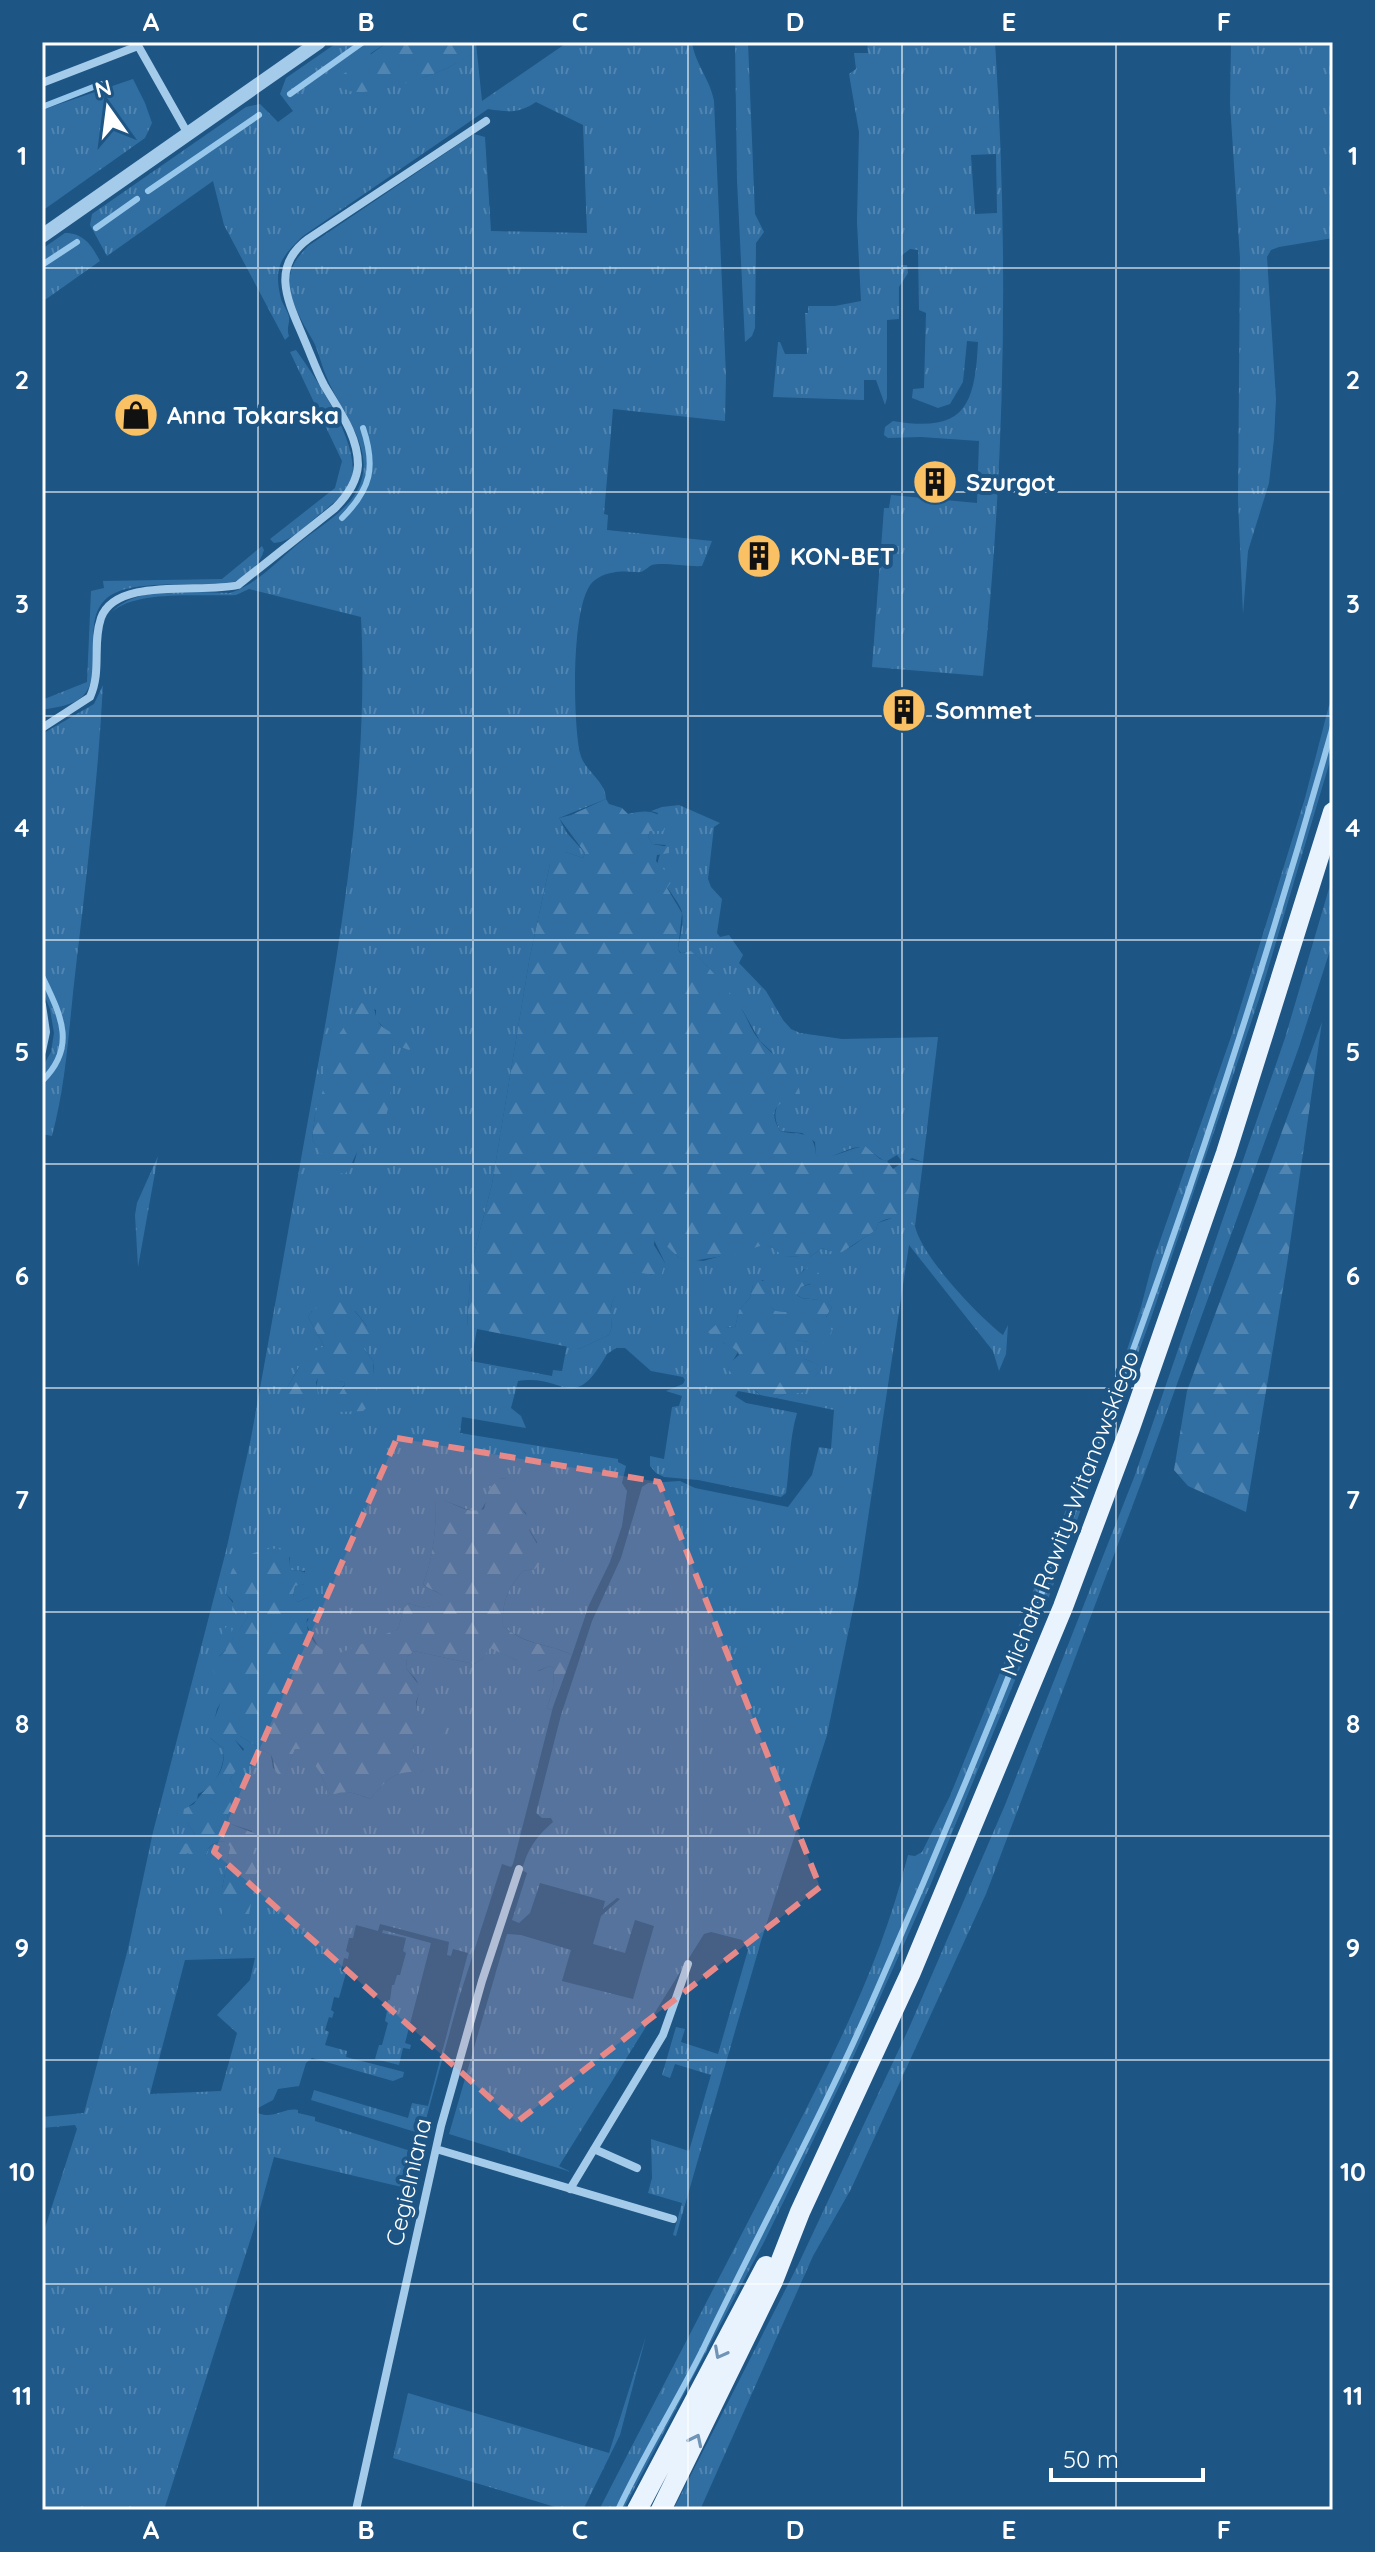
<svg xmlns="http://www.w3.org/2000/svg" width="1375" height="2552" viewBox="0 0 1375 2552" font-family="Quicksand,sans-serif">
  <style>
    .grass { fill: url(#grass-tufts); fill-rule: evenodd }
    .forest { fill: url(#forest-firs) }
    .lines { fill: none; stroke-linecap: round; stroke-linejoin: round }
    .stream { stroke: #98c7ec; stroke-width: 6 }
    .minor { stroke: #a5cbea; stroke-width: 8 }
    .tertiary { stroke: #a5cbea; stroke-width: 14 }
    .primary { stroke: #e9f3fe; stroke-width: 20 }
    .oneway { stroke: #6f94b5 }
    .marked { fill: #e88989; fill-opacity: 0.2; stroke: #e88989; stroke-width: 6; stroke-dasharray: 16 10; stroke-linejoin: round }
    .grid { fill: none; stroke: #fff; stroke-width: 2; stroke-opacity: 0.55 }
    .labels { text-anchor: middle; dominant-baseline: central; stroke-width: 8; stroke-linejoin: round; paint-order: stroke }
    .poi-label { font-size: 24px; font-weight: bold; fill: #fff; stroke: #1d5585; text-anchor: start }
    .street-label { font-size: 24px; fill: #fff; stroke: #1d5585 }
    .neatline { fill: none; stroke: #fff; stroke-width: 3 }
    .grid-label { font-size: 26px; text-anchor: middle; font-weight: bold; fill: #fff }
  </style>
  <defs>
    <pattern id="grass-tufts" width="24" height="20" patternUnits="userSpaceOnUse" patternTransform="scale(2)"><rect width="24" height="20" fill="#316fa3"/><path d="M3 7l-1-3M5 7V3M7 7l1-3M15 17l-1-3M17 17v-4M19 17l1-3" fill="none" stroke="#5085b1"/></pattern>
    <pattern id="forest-firs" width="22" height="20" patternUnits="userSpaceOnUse" patternTransform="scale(2)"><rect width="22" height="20" fill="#316fa3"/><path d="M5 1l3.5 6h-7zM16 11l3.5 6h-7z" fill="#5085b1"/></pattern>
  </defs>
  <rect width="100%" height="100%" fill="#1d5585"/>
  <path class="grass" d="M338,42H388L371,53L357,92C386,86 415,82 443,70C455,65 464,56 477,53L482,101L568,42H692C695,64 710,79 714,101L726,375L725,421L613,409L604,514L608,515L607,530L712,541L702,566C689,567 662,562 652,565C646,568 644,573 636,572C622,571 607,571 595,580C570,596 573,724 580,753C584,771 606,781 606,799L559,818L567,833L585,853L583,858L566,852L550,864L530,956L492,1184L471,1265L467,1326L477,1329L471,1361L552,1376L553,1370L562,1371L567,1345L579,1349L609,1335C614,1325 610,1320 611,1310C611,1299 623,1277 634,1272C640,1269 647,1273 652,1275L665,1263L653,1238L655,1234L679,1258L703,1261L760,1245L772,1247L784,1256L801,1257H810L822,1248C845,1259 856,1241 876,1230L878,1223L898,1216L915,1226C921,1256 978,1316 1003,1335L1008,1325L1006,1354L999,1371L993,1351L909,1245L858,1585L827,1735L761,1941L676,2236L673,2235L682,2203L648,2193L652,2178L651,2139L689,2151L711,2075L675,2064L670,2078L662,2075L676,2027L685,2029L681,2042L718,2054L748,1950L742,1940L711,1932L704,1934L559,2166L571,2172L449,2134L507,1934L521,1935L571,1950L562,1981L633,1999L654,1926L635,1920L625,1953L593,1944L601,1916L620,1899L617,1898L603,1909L605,1901L540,1883L530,1913L519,1923L512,1920L527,1873L522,1870C528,1848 536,1837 553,1822L551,1818H542L536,1813L561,1715L592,1621L621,1558L642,1487L648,1483L680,1481L695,1488L788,1507L812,1475L819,1447L831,1449L834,1410L776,1398L788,1393H800L807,1381L821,1371V1366L805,1359L786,1357L785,1344L792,1340L812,1342L832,1307C816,1294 808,1303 797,1295L801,1287L811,1284L804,1269C791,1284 787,1292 787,1312L776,1311L771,1307V1292L763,1280L753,1285L750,1298L739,1310L735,1328L725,1327L723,1343L730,1344L738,1352L728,1369L760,1395L738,1391L735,1396L746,1403L797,1413C789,1440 790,1466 786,1493L781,1497L698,1480L664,1477L656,1473L650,1466V1456L664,1459L672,1407L679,1406L682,1396L666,1391L683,1384L685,1380L683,1377L651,1371L625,1348H616L607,1354C572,1416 565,1373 518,1381L511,1408L521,1416L526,1428L462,1417L460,1433L618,1459V1462L626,1466L622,1483L627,1491L622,1526L610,1562L589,1605L572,1655C545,1642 529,1647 503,1626C502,1602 507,1589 523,1571L535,1569L537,1542L529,1529L526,1513L520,1507L506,1479L500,1478L480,1512C463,1510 452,1502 436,1498C436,1527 434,1556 423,1584C429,1591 438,1590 445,1598C433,1608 423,1610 409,1603L404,1608L398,1629L320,1666L319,1648L306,1624L310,1616L309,1597L298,1602L293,1597L295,1586L305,1584V1571L289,1570L290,1557L226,1594L240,1612L246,1610L248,1616L233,1641L231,1632L226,1650L219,1656L224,1697L217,1709L210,1738L224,1749C224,1768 216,1786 198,1794L197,1800L189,1806L187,1822L195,1835L193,1843L188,1845V1853L203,1862C208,1848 210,1842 226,1841L230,1847L222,1889V1915L255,1881L259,1862L250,1860L252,1831L231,1824L227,1817L231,1808L243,1800L230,1780L244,1749L235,1740V1736H240L271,1755L273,1768L284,1776L295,1749H305L321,1774L329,1796C344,1788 356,1794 370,1799C389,1779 391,1771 421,1772L426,1767L412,1751L414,1745L433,1738L428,1718L416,1710C416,1699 423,1689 415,1678C412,1675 409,1672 406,1668L407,1657L414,1651L474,1664L482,1659L489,1647L516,1660L522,1667L539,1671L549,1666L554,1668L553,1688L547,1708L551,1710L553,1707L513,1864L511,1867L502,1864L459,1998L422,2134L311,2100L314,2090L408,2118L412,2103L428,2106L468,1953L453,1949L451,1956L447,1955L449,1942L380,1924L378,1931L356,1925L353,1938H349L346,1951L349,1953L348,1959L344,1958L341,1971L346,1973L339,1998L334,1997L331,2010L334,2012L332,2018L329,2017L325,2030L329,2032L325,2045L347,2051L346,2057L404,2072L403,2077L393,2081L312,2058L306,2063L299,2086L278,2089L273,2100L258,2108V2113C273,2120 285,2107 298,2110V2113L315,2117V2121L417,2153L402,2222L399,2221L406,2188L274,2157L257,2219L164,2510H42V2237L77,2129L75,2125L42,2128V2117L84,2113L128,1949L153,1832L226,1551L251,1438C276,1301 300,1163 325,1026C348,894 368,751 361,617L249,589L236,595C203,597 137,589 112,612C139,584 195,593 230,593C258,584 280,558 303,540C321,526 346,511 357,491C379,451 341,413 327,378C321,365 319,351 312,339C302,321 287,298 290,276C292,263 299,256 308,246L474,134L485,137L491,231L587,233L583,125L536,102C518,114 508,112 488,109L303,236C281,257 273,267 281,299C283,305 288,311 289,317C290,324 286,328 289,336L285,340L224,225L213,181L107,256L90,225L92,214L246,107L260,104L278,122L293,111L280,94L286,78ZM360,1003L376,1010V1020C383,1026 388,1032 392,1040C394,1046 391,1052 391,1059C391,1091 387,1129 358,1149L354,1163L328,1159L312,1140L315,1115ZM312,1311H355L367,1326L364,1349L374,1362L373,1377L341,1388L345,1385L344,1382L318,1377L316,1389L287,1388L299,1367L324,1346L308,1317ZM255,1958L250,1980L217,2015L237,2033L221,2091L150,2094L185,1960Z
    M735,42H748L755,214L764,232L756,243L755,328L752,336L745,342L737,180Z
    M867,42H995C1009,254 1005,466 983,676L872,667L884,508H889L891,495L977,503L979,441L921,437L888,438L884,435L885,427L893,421C964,433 975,407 978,342L967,341L963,382L950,404L938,408L912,398L913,389L924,388L926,313L919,310L918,250L910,249L901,256V265H907L908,273L899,287V319L887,320V398L885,405L876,380H864V400L773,397L778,342H780L785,354H807L805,313H808V306H835L861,301L857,222L859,132L849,74L856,69L854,53H868ZM996,154L997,213L975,214L971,155Z
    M1231,42H1328L1333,56V238L1279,247L1271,250L1267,257L1276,399L1274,439L1269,483L1248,551L1243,614L1238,500L1240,258L1230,103Z
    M133,79L145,103L152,123L145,138L42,211V110Z
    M65,233C84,233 92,246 100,261L42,302V249Z
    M296,350C315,377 365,450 350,483C343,496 331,505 320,514C307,524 292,542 274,543L270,539L335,488L342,461L290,352Z
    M262,546L264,550C259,568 244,579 227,584C198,585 140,581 115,593C75,612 108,668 83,696C73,706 55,707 42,710V700L87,682L91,591L104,588L103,581L222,579Z
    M103,685C98,779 87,873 76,966C69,1023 67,1080 52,1136L42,1134V1068L51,1052L54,1033L50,1009L42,990V734L94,704Z
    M1333,690V751L1259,999L1151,1318L1046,1605L930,1886L852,2060L765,2240L623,2510H599C656,2399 713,2290 770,2179C824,2075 880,1969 908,1855L915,1856L922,1852L950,1796L1112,1396L1141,1307L1153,1261L1232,1034L1305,798Z
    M679,805L720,823L714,827L708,879L711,887L722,899L717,933L720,937L729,935L743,955L739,963L766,991L783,1020L791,1029L800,1033L842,1039L938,1037L923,1162L912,1158L903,1163L897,1155L887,1161C876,1159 871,1146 859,1147C846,1148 834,1158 821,1158L816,1155L815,1142L802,1133L780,1131C774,1120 773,1109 782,1100L772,1052L760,1041L743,1011L707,966L691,951L681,953L678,949C680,937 685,919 681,909C670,886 645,871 666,845L652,844L648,836L658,813L651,811L662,807Z
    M1333,875V941L1299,1047L1143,1478L986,1894L851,2189L813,2256L700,2510H673L798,2265L909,2028L1005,1805L1135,1475L1285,1038Z
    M158,1156L138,1267L135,1215L137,1203Z
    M383,1930L431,1943L405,2043L411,2045L410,2049L403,2048L399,2065L375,2059L379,2045H382L388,2023L385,2021L387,2011L385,2010L388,2000H390L392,1985H394L397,1975H400L406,1953L403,1951L406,1938L382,1933Z
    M646,2336L620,2435L583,2510H565L393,2458L408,2393L609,2453Z"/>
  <path class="forest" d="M388,42H476L477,53C464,57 455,65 443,70C422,79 379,93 356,92C347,92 340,87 335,80Z
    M606,799L609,804L622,808L628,814C643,811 657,808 666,824L663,831H650L648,836L652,844L669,847V853L657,855L656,861L669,875L671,882L667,888L682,913L678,949L680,953L691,951C710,967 727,988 741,1008C748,1019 751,1031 760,1041C773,1056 800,1074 800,1095C780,1101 766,1108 780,1131C800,1137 814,1127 816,1155C830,1161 849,1148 865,1146L880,1159L887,1161L893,1169L907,1159L923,1162L915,1226C900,1218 893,1215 878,1223L876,1230L842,1252L836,1253L822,1248L810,1257H801L783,1256L772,1247L760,1246L735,1254L692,1261L679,1258L655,1235L654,1245L665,1263L661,1276L634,1272C624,1281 614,1293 611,1307C610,1318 614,1324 609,1335L579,1349L467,1327L471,1265L492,1184L530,956L550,864L555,856L566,852L583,858L585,853L559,818L571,815Z
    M360,1003L372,1004C376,1011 375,1018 379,1023C388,1035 405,1034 413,1047L409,1050L393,1044C388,1074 397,1110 375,1136C371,1141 364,1143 360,1148C355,1153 353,1165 345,1174C329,1172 322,1152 312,1140L315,1115L323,1090L324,1057Z
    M1322,1022L1287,1264L1246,1512L1188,1486L1174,1470L1187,1391Z
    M811,1267L816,1268L819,1274L818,1281L801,1287L797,1295C808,1304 817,1293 832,1307L826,1317L832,1331L825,1342C811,1346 800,1336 785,1344L786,1357H800L822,1366L821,1371L808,1381L806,1391L801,1393H788L776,1398L760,1395L756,1391L741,1386L728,1369L729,1364L739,1355L738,1352C729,1343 717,1342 708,1332L718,1323L725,1327L735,1328L739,1310L750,1298L753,1285L757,1281H765L771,1292V1307L776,1311L786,1312C786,1293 791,1274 811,1267Z
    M335,1301L348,1303L371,1331L364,1349L374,1362C371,1376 378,1386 376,1400L363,1411L338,1412V1396L345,1385L344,1382L318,1378L316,1382L318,1394L305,1404L296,1407L286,1396L287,1388L305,1357L324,1346L308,1317C314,1306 324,1304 335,1301Z
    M500,1478L507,1479L520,1507L531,1521L529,1530L540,1549L541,1563L535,1569L523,1571C507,1589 502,1602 503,1626C528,1647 546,1642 572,1655L553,1707L551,1710L547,1708L553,1688L554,1668L549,1666L531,1674L523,1672L516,1660L490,1648L482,1659L474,1664L414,1651L407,1657L406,1668L421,1688L416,1702V1710L444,1726L443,1737L414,1745L412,1751L427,1767L421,1772C391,1771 389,1779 370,1799C357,1794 344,1788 329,1797L321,1774L304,1749H295L284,1777C271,1773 276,1764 271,1755L240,1736H236L235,1740L246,1755C243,1767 234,1770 230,1780L243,1799L241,1805L231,1808L227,1817L231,1824L256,1834L251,1859L259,1861L249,1914L222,1915V1889L230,1847L225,1841C210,1842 207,1848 204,1862L195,1861L188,1853L182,1856L176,1854L180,1844L192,1843L195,1835L183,1816L184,1809L194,1804C207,1783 225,1781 224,1749L208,1736C211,1725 225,1697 223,1689C221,1681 213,1674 211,1664L226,1650L222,1632L227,1626L231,1627L233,1640L248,1616L245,1610L236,1614L232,1610L233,1601L226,1594C228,1585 229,1571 236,1564C247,1553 277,1542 289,1554L290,1570C300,1571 306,1570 313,1579L311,1583L295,1586L293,1596L298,1602L309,1597L316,1613L315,1616L307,1619C305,1630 313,1644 323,1650L321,1665L335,1655L398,1629L404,1608L409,1603C423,1610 432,1608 444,1598C439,1590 430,1591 423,1584C434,1556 436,1527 436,1497C452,1502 467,1515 484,1509L489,1489Z"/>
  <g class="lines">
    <path class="stream" d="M290,94L363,42
      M42,107L101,84
      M148,191L259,115
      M96,228L137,199
      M42,265L77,242
      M342,518C371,489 376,467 363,428
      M42,976C60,1014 78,1046 42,1081
      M618,2510C644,2454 677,2402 704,2347C761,2228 824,2112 877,1990C1057,1580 1212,1158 1333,726"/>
    <path class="minor" d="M136,42L188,134
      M42,83L138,46
      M42,728L90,697C102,671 92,644 101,618C116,576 203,594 238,585L335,508C347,496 357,482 358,465C358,435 338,409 324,385C316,370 311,355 304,339C289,303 269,268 308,239L486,121
      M42,1005L46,1032L42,1051
      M436,2149L673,2219
      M594,2149L637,2168
      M570,2189L663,2035L688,1964
      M356,2510L441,2126L482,1981L519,1869"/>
    <path class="tertiary" d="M42,236L319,42"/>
    <path class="primary" d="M637,2510L766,2266
      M661,2510L773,2281L800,2212L911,1972L1063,1607L1130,1428L1226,1153L1333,812"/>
  </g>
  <defs><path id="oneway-chevron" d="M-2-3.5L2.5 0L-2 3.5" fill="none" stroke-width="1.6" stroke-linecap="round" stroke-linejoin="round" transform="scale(2)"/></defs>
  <g class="oneway">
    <use href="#oneway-chevron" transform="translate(720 2353) rotate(118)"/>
    <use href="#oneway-chevron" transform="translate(696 2440) rotate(-64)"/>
  </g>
  <path class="marked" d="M397,1438L659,1482L820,1887L517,2122L214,1852Z"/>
  <path class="grid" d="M258,42V2510M473,42V2510M688,42V2510M902,42V2510M1116,42V2510M42,268H1333M42,492H1333M42,716H1333M42,940H1333M42,1164H1333M42,1388H1333M42,1612H1333M42,1836H1333M42,2060H1333M42,2284H1333"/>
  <defs>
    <g id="shop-disc" transform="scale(2.3)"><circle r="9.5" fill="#fac064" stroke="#1d5585"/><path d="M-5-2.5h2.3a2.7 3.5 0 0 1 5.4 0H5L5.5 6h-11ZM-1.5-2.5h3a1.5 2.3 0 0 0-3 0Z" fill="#111"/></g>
    <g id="building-disc" transform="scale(2.3)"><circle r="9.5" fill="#fac064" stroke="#1d5585"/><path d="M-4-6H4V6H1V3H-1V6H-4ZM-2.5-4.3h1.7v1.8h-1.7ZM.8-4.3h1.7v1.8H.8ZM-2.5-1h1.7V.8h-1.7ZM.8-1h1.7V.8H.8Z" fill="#111"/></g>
  </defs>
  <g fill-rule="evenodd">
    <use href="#shop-disc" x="136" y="415"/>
    <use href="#building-disc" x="935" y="482"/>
    <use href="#building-disc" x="759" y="556"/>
    <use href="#building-disc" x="904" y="710"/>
  </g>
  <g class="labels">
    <g class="poi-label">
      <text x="167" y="415">Anna Tokarska</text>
      <text x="966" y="482">Szurgot</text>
      <text x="790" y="556">KON-BET</text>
      <text x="935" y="710">Sommet</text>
    </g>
    <g class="street-label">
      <text transform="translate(1069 1513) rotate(-69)">Michała Rawity-Witanowskiego</text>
      <text transform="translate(408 2182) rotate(-77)">Cegielniana</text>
    </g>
  </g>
  <rect width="1375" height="2552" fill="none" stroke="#1d5585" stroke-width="88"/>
  <g transform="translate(108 108) rotate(346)" stroke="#1d5585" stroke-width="6" paint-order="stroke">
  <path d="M0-6L14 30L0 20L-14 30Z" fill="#ffffff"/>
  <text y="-12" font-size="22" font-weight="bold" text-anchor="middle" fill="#ffffff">N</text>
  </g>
  <path d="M1051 2468v12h152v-12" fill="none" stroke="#ffffff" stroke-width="4"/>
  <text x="1063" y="2468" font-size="24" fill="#ffffff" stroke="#1d5585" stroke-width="6" paint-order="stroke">50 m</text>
  <rect x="44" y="44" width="1287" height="2464" class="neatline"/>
  <g class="grid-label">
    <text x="151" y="31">A</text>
    <text x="366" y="31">B</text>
    <text x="580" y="31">C</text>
    <text x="795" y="31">D</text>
    <text x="1009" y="31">E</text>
    <text x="1224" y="31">F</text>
    <text x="22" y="165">1</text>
    <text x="1353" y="165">1</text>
    <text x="22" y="389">2</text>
    <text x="1353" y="389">2</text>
    <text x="22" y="613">3</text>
    <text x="1353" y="613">3</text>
    <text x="22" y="837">4</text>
    <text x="1353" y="837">4</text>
    <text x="22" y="1061">5</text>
    <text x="1353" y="1061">5</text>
    <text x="22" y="1285">6</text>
    <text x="1353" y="1285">6</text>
    <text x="22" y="1509">7</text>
    <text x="1353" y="1509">7</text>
    <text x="22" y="1733">8</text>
    <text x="1353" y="1733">8</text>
    <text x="22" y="1957">9</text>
    <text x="1353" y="1957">9</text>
    <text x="22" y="2181">10</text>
    <text x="1353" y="2181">10</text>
    <text x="22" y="2405">11</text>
    <text x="1353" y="2405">11</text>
    <text x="151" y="2539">A</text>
    <text x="366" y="2539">B</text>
    <text x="580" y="2539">C</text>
    <text x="795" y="2539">D</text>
    <text x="1009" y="2539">E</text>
    <text x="1224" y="2539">F</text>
  </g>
</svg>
